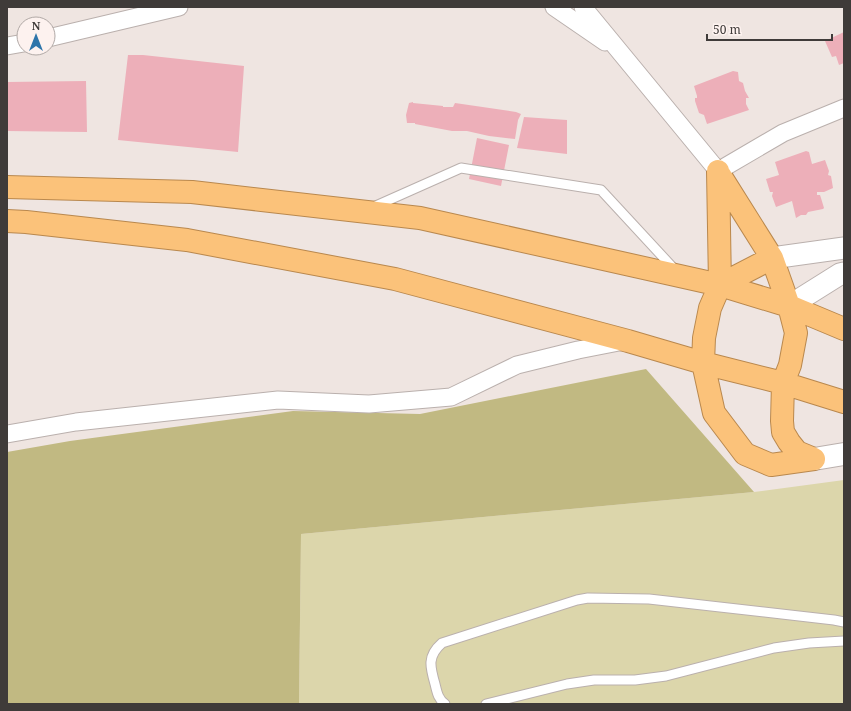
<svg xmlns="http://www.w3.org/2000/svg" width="851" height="711" viewBox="0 0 851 711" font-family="'Noto Serif',serif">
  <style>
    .green { fill: #dcd6ab }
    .forest { fill: #c1b982 }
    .building { fill: #edafb9 }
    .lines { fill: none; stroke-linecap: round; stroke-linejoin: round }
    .service-casing { stroke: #bab0ad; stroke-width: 11 }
    .minor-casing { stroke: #bab0ad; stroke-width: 19 }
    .tertiary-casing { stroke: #bab0ad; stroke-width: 23 }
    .secondary-casing { stroke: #bab0ad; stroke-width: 24 }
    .trunk-casing { stroke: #b9884e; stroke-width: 24 }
    .service { stroke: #fff; stroke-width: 9 }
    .minor { stroke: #fff; stroke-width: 17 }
    .tertiary { stroke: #fff; stroke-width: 21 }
    .secondary { stroke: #fff; stroke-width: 22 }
    .trunk { stroke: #fbc27a; stroke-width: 22 }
  </style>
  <rect width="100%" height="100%" fill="#efe5e1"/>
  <path class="green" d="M844,480V704H299L301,534L754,492Z"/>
  <path class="forest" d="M646,369L754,492L301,534L299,704H7V452L70,441L293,411L420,414Z"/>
  <path class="building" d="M844,32V63L839,65L836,56L832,57L825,41Z
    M128,55H143L244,66L238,152L118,140Z
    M733,71L738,72L739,81L743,83L745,91L749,98H746V104L749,110L707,124L704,115L699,113L695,101V98H697V96L694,86Z
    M86,81L87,132L7,131V82Z
    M413,102V103L443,106V107H453L455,103L516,112L521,114L518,120L515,139L489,136L467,131H452L415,124V123H407L406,115L409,103Z
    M524,117L567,120V154L517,148Z
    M477,138L509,145L501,186L469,179Z
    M806,151L809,152L812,164L825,160L829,171L828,175L831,176L833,188L824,192H817V195H820L821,198L824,208L823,209L808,212L806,215H801L796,218L792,201L776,207L772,196L773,192H770L766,179L779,175L775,162Z"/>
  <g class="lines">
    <g class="service-casing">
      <path id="service" d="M371,208L461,168L601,190L675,270
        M445,704C438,699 437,692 435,684C430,667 427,656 442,643L577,600L588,598L649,599L834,620L844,622
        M486,704L567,684L594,680H635L666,676L774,648L809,643L844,641"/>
    </g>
    <g class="minor-casing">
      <path id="minor" d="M554,7L605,42
        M583,7L718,171L783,133L844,108
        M48,38L179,7
        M7,46L24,43
        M7,434L76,422L278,400L369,404L451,397L517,365L578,350L624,341"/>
    </g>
    <g class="tertiary-casing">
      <path id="tertiary" d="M772,258L844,248
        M789,306L840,274L844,273"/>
    </g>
    <g class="secondary-casing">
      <path id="secondary" d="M814,459L844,454"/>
    </g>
    <g class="trunk-casing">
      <path id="trunk" d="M718,171L720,285L710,308L704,338L703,363L714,413L745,454L771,465L814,459
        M718,172L772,258L789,306L796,333L790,365L783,383L782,421L783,432L789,442L797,452L814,459
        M7,187L192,192L420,218L720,285L789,306L844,329
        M7,221L26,222L187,240L395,279L628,341L703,363L783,383L844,402
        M720,285L772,258"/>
    </g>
    <use href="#service" class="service"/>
    <use href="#minor" class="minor"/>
    <use href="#tertiary" class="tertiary"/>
    <use href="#secondary" class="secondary"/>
    <use href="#trunk" class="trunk"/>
  </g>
  <rect width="851" height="711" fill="none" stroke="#3f3b39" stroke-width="16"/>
  <g transform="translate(36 36)"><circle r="19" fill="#fdf2ef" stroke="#b1a9a6"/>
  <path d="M0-3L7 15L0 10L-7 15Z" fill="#2e75aa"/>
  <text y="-6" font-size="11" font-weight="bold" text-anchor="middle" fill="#3f3b39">N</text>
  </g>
  <path d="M707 34v6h125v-6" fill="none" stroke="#3f3b39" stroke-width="2"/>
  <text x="713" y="34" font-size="12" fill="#3f3b39" stroke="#fdf2ef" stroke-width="3" paint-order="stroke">50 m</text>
</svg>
